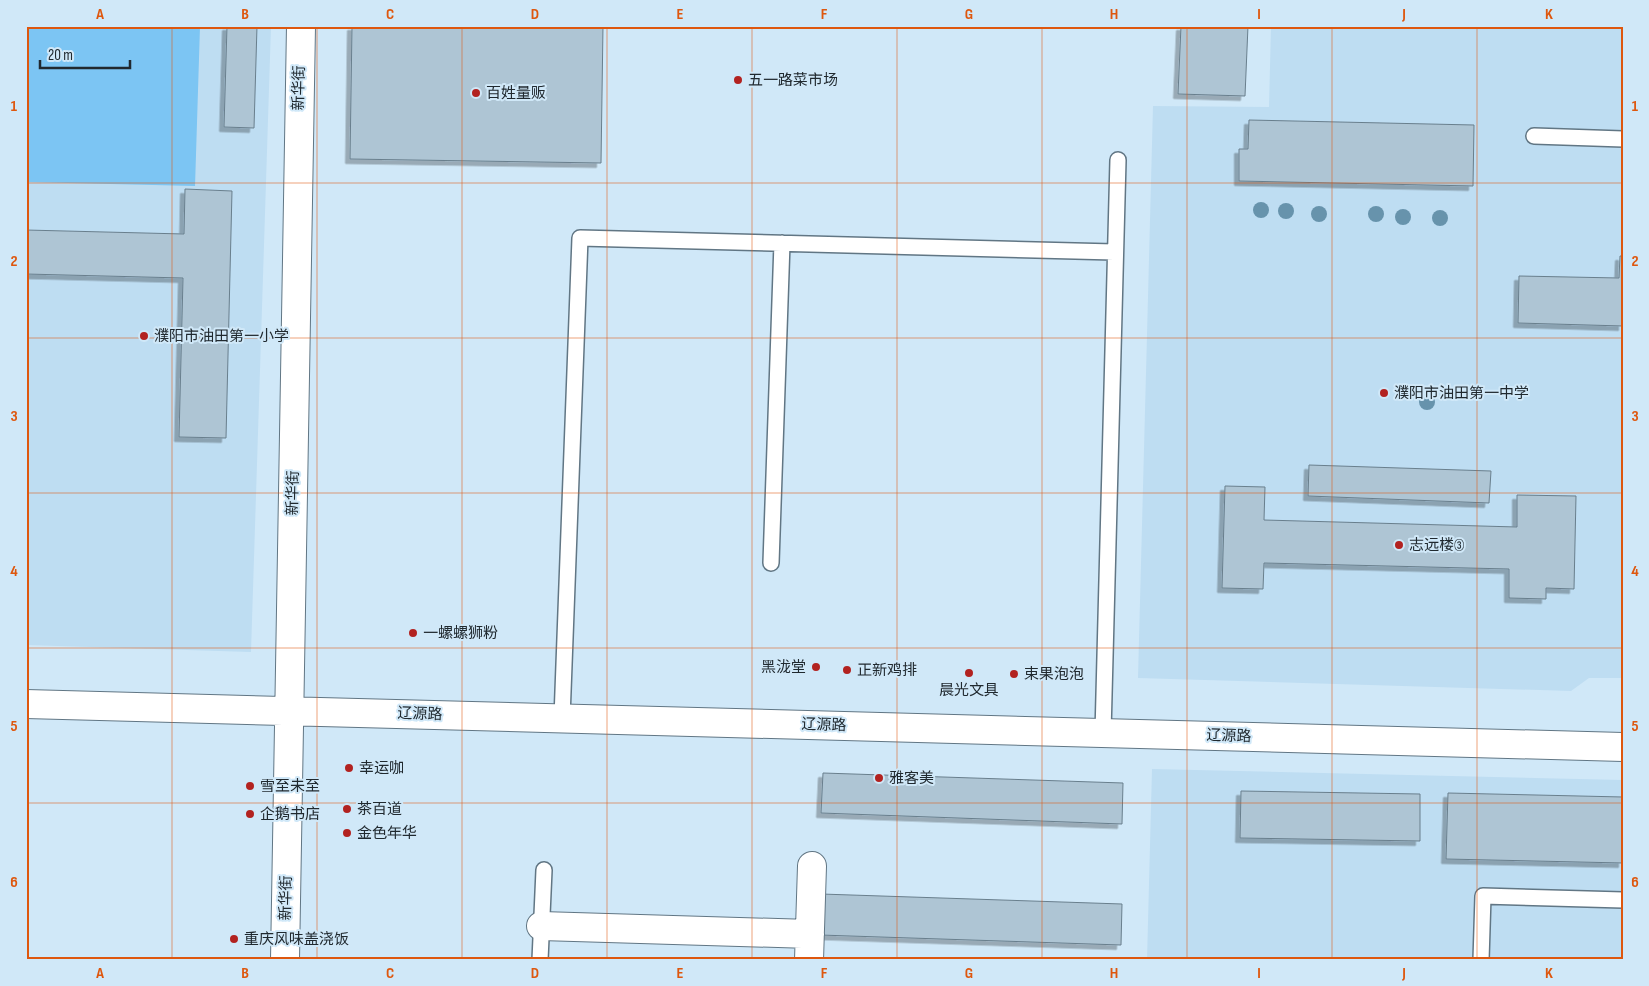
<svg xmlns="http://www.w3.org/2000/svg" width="1649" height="986" viewBox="0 0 1649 986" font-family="'Sofia Sans Condensed','Noto Sans SC',sans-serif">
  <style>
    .built { fill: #beddf2 }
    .green { fill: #7cc5f3 }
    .building { fill: #aec5d4; stroke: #697f8d; filter: url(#shadow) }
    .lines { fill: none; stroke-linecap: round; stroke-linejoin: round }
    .lane-casing { stroke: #617684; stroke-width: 18 }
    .street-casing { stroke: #617684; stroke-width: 30 }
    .lane { stroke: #fff; stroke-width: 15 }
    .street { stroke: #fff; stroke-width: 28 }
    .tree { fill: #6793ac }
    .grid { fill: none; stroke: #de570e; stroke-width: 1; stroke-opacity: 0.55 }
    .poi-dot { fill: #b22220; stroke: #d0e8f8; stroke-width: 2 }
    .labels { text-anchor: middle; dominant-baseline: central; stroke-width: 4; stroke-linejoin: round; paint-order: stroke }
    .poi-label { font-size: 15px; fill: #20292f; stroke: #d0e8f8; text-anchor: start }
    .street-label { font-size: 15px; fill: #20292f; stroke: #d0e8f8 }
    .neatline { fill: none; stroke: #de570e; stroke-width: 2 }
    .grid-label { font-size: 16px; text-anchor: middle; font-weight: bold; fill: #de570e }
  </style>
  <defs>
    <filter id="shadow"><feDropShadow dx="-4.5" dy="4.5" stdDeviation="0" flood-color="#0004"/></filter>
  </defs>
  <rect width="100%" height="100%" fill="#d0e8f8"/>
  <path class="built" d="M26,26H271L251,652L26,645Z
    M1271,26H1623V678H1589L1571,691L1138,678L1153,106L1269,107Z
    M1152,769L1623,780V960H1147Z"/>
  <path class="green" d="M26,26H200L195,186L26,182Z"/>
  <path class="building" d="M227,26H257L254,128L224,127Z
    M352,26H603L601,163L350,159Z
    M1181,26H1248L1245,96L1178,94Z
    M1249,120L1474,125L1473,186L1239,181V149H1248Z
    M185,189L232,191L226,438L179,437L183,278L26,274V230L184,234Z
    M1620,256H1623V326L1518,323L1519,276L1619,278Z
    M1309,465L1491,471L1489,503L1308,496Z
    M1225,486L1265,487L1264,520L1517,527V495L1576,496L1574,589L1546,588V599L1509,598V569L1264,563L1263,589L1222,588Z
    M823,773L1123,783L1122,824L821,813Z
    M1241,791L1420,794V841L1240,838Z
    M1448,793L1623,797V863L1446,859Z
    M821,894L1122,904L1121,945L820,935Z"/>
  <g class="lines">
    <g class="lane-casing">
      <path id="lane" d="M1534,136L1623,139
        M771,563L782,243
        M562,718L580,238L1114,252
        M1103,733L1118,160
        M540,960L544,870
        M1481,960L1483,896L1623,900"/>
    </g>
    <g class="street-casing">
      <path id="street" d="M26,704L1623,747
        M541,926L810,934
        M285,960L301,26
        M809,960L812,866"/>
    </g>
    <use href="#lane" class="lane"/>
    <use href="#street" class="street"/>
  </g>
  <g class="tree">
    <circle cx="1261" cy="210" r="8"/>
    <circle cx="1286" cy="211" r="8"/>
    <circle cx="1319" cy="214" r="8"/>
    <circle cx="1376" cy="214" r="8"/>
    <circle cx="1403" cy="217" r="8"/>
    <circle cx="1440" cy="218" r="8"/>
    <circle cx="1427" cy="402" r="8"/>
  </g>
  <path class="grid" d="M172,26V960M317,26V960M462,26V960M607,26V960M752,26V960M897,26V960M1042,26V960M1187,26V960M1332,26V960M1477,26V960M26,183H1623M26,338H1623M26,493H1623M26,648H1623M26,803H1623"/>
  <g class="poi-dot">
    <circle cx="738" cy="80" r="5"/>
    <circle cx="476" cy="93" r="5"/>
    <circle cx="144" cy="336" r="5"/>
    <circle cx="1384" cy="393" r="5"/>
    <circle cx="1399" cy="545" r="5"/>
    <circle cx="413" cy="633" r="5"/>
    <circle cx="816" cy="667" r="5"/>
    <circle cx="847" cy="670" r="5"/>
    <circle cx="969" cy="673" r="5"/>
    <circle cx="1014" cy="674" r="5"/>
    <circle cx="349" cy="768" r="5"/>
    <circle cx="879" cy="778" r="5"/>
    <circle cx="250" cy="786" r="5"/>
    <circle cx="347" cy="809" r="5"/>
    <circle cx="250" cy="814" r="5"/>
    <circle cx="347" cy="833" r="5"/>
    <circle cx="234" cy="939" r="5"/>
  </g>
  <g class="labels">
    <g class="poi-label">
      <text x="748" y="80">五一路菜市场</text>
      <text x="486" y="93">百姓量贩</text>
      <text x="154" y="336">濮阳市油田第一小学</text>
      <text x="1394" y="393">濮阳市油田第一中学</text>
      <text x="1409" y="545">志远楼③</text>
      <text x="423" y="633">一螺螺狮粉</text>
      <text x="806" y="667" text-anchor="end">黑泷堂</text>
      <text x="857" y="670">正新鸡排</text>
      <text x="1024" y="674">束果泡泡</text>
      <text x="969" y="690" text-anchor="middle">晨光文具</text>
      <text x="359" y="768">幸运咖</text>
      <text x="889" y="778">雅客美</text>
      <text x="260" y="786">雪至未至</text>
      <text x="357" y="809">茶百道</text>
      <text x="260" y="814">企鹅书店</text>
      <text x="357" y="833">金色年华</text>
      <text x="244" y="939">重庆风味盖浇饭</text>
    </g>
    <g class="street-label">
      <text transform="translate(299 88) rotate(-89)">新华街</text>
      <text transform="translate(293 493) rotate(-89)">新华街</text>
      <text transform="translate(420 714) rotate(2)">辽源路</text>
      <text transform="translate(824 725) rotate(2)">辽源路</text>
      <text transform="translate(1229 736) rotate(2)">辽源路</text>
      <text transform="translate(286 898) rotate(-89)">新华街</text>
    </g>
  </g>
  <rect width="1649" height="986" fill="none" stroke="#d0e8f8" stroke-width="55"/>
  <path d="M40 60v8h90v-8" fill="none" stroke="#20292f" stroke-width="2.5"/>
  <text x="48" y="60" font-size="15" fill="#20292f" stroke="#d0e8f8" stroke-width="4" paint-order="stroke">20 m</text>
  <rect x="28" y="28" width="1594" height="930" class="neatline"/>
  <g class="grid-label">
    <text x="100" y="19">A</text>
    <text x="245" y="19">B</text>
    <text x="390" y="19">C</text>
    <text x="535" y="19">D</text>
    <text x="680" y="19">E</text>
    <text x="824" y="19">F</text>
    <text x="969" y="19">G</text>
    <text x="1114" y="19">H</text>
    <text x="1259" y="19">I</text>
    <text x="1404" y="19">J</text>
    <text x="1549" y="19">K</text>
    <text x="14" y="111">1</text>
    <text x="1635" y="111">1</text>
    <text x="14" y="266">2</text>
    <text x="1635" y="266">2</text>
    <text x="14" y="421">3</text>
    <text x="1635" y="421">3</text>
    <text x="14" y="576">4</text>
    <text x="1635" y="576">4</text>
    <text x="14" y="731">5</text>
    <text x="1635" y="731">5</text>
    <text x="14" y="887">6</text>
    <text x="1635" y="887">6</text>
    <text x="100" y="978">A</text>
    <text x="245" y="978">B</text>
    <text x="390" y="978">C</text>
    <text x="535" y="978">D</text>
    <text x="680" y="978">E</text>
    <text x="824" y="978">F</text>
    <text x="969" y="978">G</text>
    <text x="1114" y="978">H</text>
    <text x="1259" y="978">I</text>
    <text x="1404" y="978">J</text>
    <text x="1549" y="978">K</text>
  </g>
</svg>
